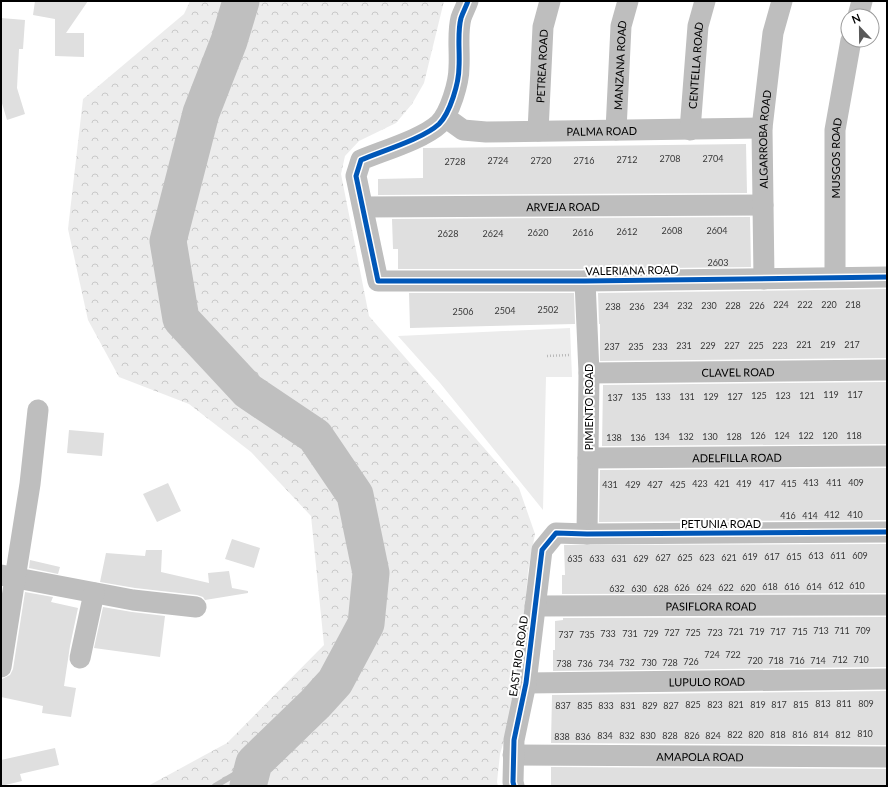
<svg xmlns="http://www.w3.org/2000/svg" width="888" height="787" viewBox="0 0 888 787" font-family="Lato,sans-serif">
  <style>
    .green { fill: #ececec }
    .forest { fill: url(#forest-crowns) }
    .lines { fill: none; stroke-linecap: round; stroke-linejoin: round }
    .stream { stroke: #bfbfbf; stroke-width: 6 }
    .river { stroke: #bfbfbf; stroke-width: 37 }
    .building { fill: #dfdfdf }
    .path { stroke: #b9b9b9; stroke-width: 2.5; stroke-dasharray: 1 2; stroke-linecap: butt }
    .street { stroke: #bebebe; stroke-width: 21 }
    .cycleway-casing { stroke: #fff; stroke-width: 8 }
    .cycleway { stroke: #0057b8; stroke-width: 5 }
    .labels { text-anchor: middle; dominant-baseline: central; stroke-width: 4; stroke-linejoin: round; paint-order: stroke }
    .number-label { font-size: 9px; fill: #383838 }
    .street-label { font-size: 11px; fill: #000; stroke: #fff }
  </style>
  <defs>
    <pattern id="forest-crowns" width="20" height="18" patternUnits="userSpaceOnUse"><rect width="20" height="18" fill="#ececec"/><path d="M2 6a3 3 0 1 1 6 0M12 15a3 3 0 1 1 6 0" fill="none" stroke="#c9c9c9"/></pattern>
  </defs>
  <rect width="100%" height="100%" fill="#fff"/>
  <path class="green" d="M570,328L572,377H546L543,510L440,383L398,336Z"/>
  <path class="forest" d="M190,1H444L424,83L412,104L396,123L359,141L345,156L341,174L369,316L519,488L535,534L528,571L518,693L500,754L497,782L498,786H148L227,743L324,645L311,516L251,452L189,404L119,377L88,320L68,229L83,99L184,14Z"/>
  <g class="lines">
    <path class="stream" d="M215,786L254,763"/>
    <path class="river" d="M241,1L229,41L201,113L168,241L181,319L248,391L315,436L355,495L371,573L366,624L335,682L315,704L254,763L248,786"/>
  </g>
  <path class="building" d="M35,1H88L66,33H84V57L55,56V19L33,15Z
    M1,18L25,20L23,49H19L17,88L25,114L7,120L1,100Z
    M746,144L747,193L378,195V179L423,178V148H424Z
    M750,217L751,267L585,269H398V249H393L392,219Z
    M887,289V358L600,361V324H599L598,293Z
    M409,293H574L575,324L410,328Z
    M887,382V444L602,446L603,385Z
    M69,430L104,433L102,456L67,453Z
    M887,468V520L599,522L600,470Z
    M168,483L181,511L157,522L143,494Z
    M232,539L260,548L254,568L225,559Z
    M887,544V593L562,594V575H565L564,545Z
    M146,550H162L161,572L209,583L208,573L229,571L232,588L248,591V593L205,600L203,597L197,595L135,588L100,582L106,553L145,556Z
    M30,560L60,567L58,574L29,568Z
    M25,592L53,597L51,602L78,608L70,646L64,686L76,688L71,717L42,713L43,706L1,697L2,679L10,675L13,669Z
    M103,607L132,612L165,616L160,657L94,648Z
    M887,617V667L553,671V650H555V621L563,620V618Z
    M887,691V745L551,743L552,695Z
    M55,748L59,765L20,774L22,781L1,786V760Z
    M551,767L887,769V786H551Z"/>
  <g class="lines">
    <path class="path" d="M547,356L569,355"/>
    <g class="street">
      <path d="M468,1C466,7 463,12 461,18C457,33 460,51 459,67C459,83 450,113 439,124C423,139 382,151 361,160L356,176L378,281H585L887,277"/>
      <path d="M858,16L862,1"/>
      <path id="s1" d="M445,117L463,130L486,132L762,128"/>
      <path id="s2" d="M616,130L621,26L628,1"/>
      <path id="s3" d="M690,130L698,26L705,1"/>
      <path id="s4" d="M538,131L543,27L550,1"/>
      <path id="s5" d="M363,207L763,205"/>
      <path id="s6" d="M835,277V130L851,40"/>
      <path id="s7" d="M764,279L762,128L773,33L782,1"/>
      <path d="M585,281L589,373L587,534"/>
      <path id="s8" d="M589,373L887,370"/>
      <path id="s9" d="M588,458L887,456"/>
      <path d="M1,575L133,600L196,607"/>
      <path id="s10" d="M535,606L887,605"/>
      <path d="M80,658L94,593"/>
      <path d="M1,667L30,484L38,410"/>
      <path id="s11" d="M526,683L887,679"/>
      <path id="s12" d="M513,755L887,757"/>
      <path d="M514,786L513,782L514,740L526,683L542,550L556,533L587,534L887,532"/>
    </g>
    <g class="cycleway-casing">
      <path id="cycleway" d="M468,1C466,7 463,12 461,18C457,33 460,51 459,67C459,83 450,113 439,124C423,139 382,151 361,160L356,176L378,281H585L887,277
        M514,786L513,782L514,740L526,683L542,550L556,533L587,534L887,532"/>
    </g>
    <use href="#cycleway" class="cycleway"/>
  </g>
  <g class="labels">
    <g class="number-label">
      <text x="670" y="158">2708</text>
      <text x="713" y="158">2704</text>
      <text x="627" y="159">2712</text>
      <text x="498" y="160">2724</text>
      <text x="541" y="160">2720</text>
      <text x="584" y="160">2716</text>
      <text x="455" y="161">2728</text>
      <text x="672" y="230">2608</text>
      <text x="717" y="230">2604</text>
      <text x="627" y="231">2612</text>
      <text x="538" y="232">2620</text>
      <text x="583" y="232">2616</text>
      <text x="448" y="233">2628</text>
      <text x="493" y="233">2624</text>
      <text x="718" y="262">2603</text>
      <text x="781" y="304">224</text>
      <text x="805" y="304">222</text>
      <text x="829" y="304">220</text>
      <text x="853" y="304">218</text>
      <text x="661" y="305">234</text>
      <text x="685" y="305">232</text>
      <text x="709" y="305">230</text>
      <text x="733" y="305">228</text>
      <text x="757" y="305">226</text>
      <text x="613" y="306">238</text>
      <text x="637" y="306">236</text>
      <text x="548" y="309">2502</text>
      <text x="505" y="310">2504</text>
      <text x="463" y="311">2506</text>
      <text x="804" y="344">221</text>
      <text x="828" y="344">219</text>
      <text x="852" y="344">217</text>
      <text x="684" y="345">231</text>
      <text x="708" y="345">229</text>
      <text x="732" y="345">227</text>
      <text x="756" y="345">225</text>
      <text x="780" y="345">223</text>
      <text x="612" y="346">237</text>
      <text x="636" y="346">235</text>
      <text x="660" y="346">233</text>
      <text x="831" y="394">119</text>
      <text x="855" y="394">117</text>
      <text x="759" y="395">125</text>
      <text x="783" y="395">123</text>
      <text x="807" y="395">121</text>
      <text x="639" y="396">135</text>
      <text x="663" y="396">133</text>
      <text x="687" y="396">131</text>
      <text x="711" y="396">129</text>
      <text x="735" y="396">127</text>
      <text x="615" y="397">137</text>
      <text x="758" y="435">126</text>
      <text x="782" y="435">124</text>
      <text x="806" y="435">122</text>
      <text x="830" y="435">120</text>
      <text x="854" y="435">118</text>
      <text x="662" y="436">134</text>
      <text x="686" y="436">132</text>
      <text x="710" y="436">130</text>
      <text x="734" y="436">128</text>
      <text x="614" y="437">138</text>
      <text x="638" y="437">136</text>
      <text x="811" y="482">413</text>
      <text x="834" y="482">411</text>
      <text x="856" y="482">409</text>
      <text x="700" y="483">423</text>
      <text x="722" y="483">421</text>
      <text x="744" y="483">419</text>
      <text x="767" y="483">417</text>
      <text x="789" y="483">415</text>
      <text x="610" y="484">431</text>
      <text x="633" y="484">429</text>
      <text x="655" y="484">427</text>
      <text x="678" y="484">425</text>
      <text x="832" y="514">412</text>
      <text x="855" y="514">410</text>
      <text x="788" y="515">416</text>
      <text x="810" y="515">414</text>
      <text x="816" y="555">613</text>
      <text x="838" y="555">611</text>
      <text x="860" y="555">609</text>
      <text x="750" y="556">619</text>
      <text x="772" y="556">617</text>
      <text x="794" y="556">615</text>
      <text x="663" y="557">627</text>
      <text x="685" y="557">625</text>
      <text x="707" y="557">623</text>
      <text x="729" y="557">621</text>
      <text x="575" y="558">635</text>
      <text x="597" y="558">633</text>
      <text x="619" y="558">631</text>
      <text x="641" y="558">629</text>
      <text x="836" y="585">612</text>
      <text x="857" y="585">610</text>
      <text x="770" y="586">618</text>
      <text x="792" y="586">616</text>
      <text x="814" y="586">614</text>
      <text x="682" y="587">626</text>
      <text x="704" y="587">624</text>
      <text x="726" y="587">622</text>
      <text x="748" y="587">620</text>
      <text x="617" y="588">632</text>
      <text x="639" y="588">630</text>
      <text x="661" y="588">628</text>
      <text x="821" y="630">713</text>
      <text x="842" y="630">711</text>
      <text x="863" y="630">709</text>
      <text x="736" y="631">721</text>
      <text x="757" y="631">719</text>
      <text x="778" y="631">717</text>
      <text x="800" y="631">715</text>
      <text x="672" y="632">727</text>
      <text x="693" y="632">725</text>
      <text x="715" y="632">723</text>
      <text x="608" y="633">733</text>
      <text x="630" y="633">731</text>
      <text x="651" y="633">729</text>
      <text x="566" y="634">737</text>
      <text x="587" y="634">735</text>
      <text x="712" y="654">724</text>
      <text x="733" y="654">722</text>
      <text x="840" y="659">712</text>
      <text x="861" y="659">710</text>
      <text x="755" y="660">720</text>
      <text x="776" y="660">718</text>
      <text x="797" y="660">716</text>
      <text x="818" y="660">714</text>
      <text x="691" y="661">726</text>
      <text x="627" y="662">732</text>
      <text x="649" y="662">730</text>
      <text x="670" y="662">728</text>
      <text x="564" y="663">738</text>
      <text x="585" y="663">736</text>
      <text x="606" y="663">734</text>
      <text x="823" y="703">813</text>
      <text x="844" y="703">811</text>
      <text x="866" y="703">809</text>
      <text x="693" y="704">825</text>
      <text x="715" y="704">823</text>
      <text x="736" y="704">821</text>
      <text x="758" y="704">819</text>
      <text x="779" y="704">817</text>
      <text x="801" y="704">815</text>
      <text x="563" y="705">837</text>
      <text x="585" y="705">835</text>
      <text x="606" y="705">833</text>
      <text x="628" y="705">831</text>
      <text x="650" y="705">829</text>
      <text x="671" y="705">827</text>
      <text x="865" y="733">810</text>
      <text x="735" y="734">822</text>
      <text x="756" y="734">820</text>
      <text x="778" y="734">818</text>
      <text x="800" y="734">816</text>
      <text x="821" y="734">814</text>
      <text x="843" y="734">812</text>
      <text x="605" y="735">834</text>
      <text x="627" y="735">832</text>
      <text x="648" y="735">830</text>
      <text x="670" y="735">828</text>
      <text x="692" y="735">826</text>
      <text x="713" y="735">824</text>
      <text x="562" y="736">838</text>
      <text x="583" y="736">836</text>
    </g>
    <g class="street-label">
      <text stroke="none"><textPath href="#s2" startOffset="65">MANZANA ROAD</textPath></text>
      <text stroke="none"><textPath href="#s3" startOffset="65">CENTELLA ROAD</textPath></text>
      <text stroke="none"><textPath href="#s4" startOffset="65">PETREA ROAD</textPath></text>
      <text stroke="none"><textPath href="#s1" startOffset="161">PALMA ROAD</textPath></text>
      <text stroke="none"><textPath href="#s7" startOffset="140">ALGARROBA ROAD</textPath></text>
      <text stroke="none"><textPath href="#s6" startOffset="119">MUSGOS ROAD</textPath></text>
      <text stroke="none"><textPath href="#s5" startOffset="200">ARVEJA ROAD</textPath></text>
      <text transform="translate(632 270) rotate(-1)">VALERIANA ROAD</text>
      <text stroke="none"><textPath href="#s8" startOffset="149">CLAVEL ROAD</textPath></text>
      <text transform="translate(588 407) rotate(-90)">PIMIENTO ROAD</text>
      <text stroke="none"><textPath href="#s9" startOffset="149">ADELFILLA ROAD</textPath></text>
      <text x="721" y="523">PETUNIA ROAD</text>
      <text stroke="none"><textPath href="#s10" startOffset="176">PASIFLORA ROAD</textPath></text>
      <text transform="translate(518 656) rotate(-82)">EAST RIO ROAD</text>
      <text stroke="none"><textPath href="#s11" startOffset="181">LUPULO ROAD</textPath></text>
      <text stroke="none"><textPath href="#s12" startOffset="187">AMAPOLA ROAD</textPath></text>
    </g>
  </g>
  <rect width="888" height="787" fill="none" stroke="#000000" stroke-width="4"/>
  <g transform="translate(860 28) rotate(338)"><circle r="19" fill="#ffffff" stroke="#999999"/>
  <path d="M0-3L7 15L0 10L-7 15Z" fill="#595959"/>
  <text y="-6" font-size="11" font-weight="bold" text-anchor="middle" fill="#000000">N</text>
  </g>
</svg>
